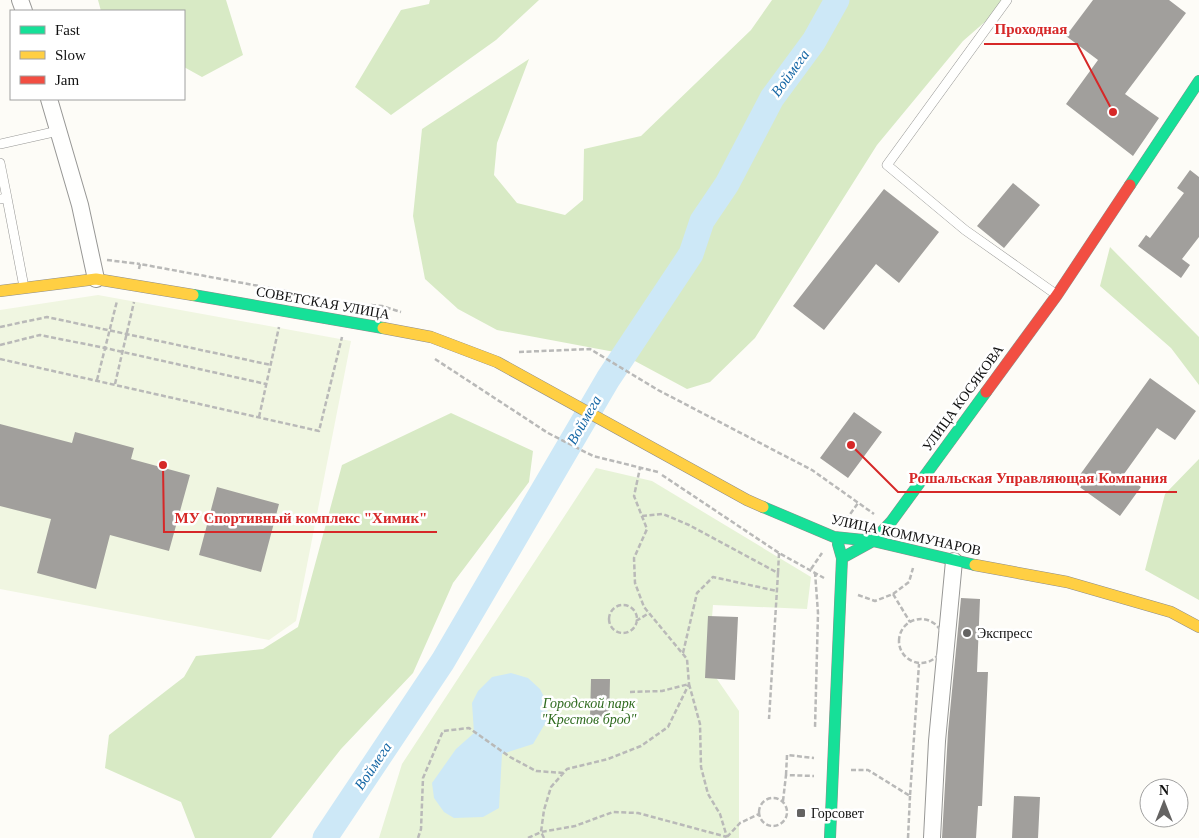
<svg xmlns="http://www.w3.org/2000/svg" width="1199" height="838" viewBox="0 0 1199 838" font-family="Georgia,serif">
  <style>
    .green { fill: #e7f3d7 }
    .forest { fill: #d8eac5 }
    .pitch { fill: #f0f6e1 }
    .water { fill: #cde8f7 }
    .lines { fill: none; stroke-linecap: round; stroke-linejoin: round }
    .river { stroke: #cde8f7; stroke-width: 25 }
    .building { fill: #a19f9c }
    .lane-casing { stroke: #979795; stroke-width: 10 }
    .street-casing { stroke: #979795; stroke-width: 18 }
    .fast-casing { stroke: #8e8d8b; stroke-width: 12 }
    .slow-casing { stroke: #8e8d8b; stroke-width: 12 }
    .jam-casing { stroke: #8e8d8b; stroke-width: 12 }
    .path { stroke: #b9b9b8; stroke-width: 2.5; stroke-dasharray: 5 2.5; stroke-linecap: butt }
    .lane { stroke: #fffffe; stroke-width: 9 }
    .street { stroke: #fffffe; stroke-width: 16 }
    .fast { stroke: #16e098; stroke-width: 11 }
    .slow { stroke: #ffcf43; stroke-width: 11 }
    .jam { stroke: #f24e42; stroke-width: 11 }
    .poi-dot { fill: #646362; stroke: #fff; stroke-width: 2 }
    .labels { text-anchor: middle; dominant-baseline: central; stroke-width: 5; stroke-linejoin: round; paint-order: stroke }
    .street-label { font-size: 14px; fill: #111; stroke: #fff }
    .poi-label { font-size: 14px; fill: #111; stroke: #fff; text-anchor: start }
    .park-label { font-size: 14px; font-style: italic; fill: #2f6b1f; stroke: #fff }
    .water-label { font-size: 15px; font-style: italic; fill: #1768a6; stroke: #fff }
    .leader { fill: none; stroke: #d62828; stroke-width: 2 }
    .callout-dot { fill: #d62828; stroke: #fff; stroke-width: 2 }
    .callout-label { font-size: 15px; text-anchor: middle; font-weight: bold; fill: #d62828; stroke: #fff; stroke-width: 5; stroke-linejoin: round; paint-order: stroke }
  </style>
  <rect width="100%" height="100%" fill="#fdfcf7"/>
  <path class="green" d="M596,468L652,481L811,577L807,609L713,605L708,666L739,711V838H379L402,764Z"/>
  <path class="forest" d="M98,0H226L243,55L202,77L184,67V11H101Z
    M430,0H539L496,40L391,115L355,87L401,10L429,4Z
    M772,0H1010L963,41L877,145L755,338L710,382L687,389L620,353L497,330L458,309L425,279L413,216L422,129L529,59L497,143L494,175L517,203L565,215L583,200L584,149L641,136L751,30Z
    M1110,247L1199,337V385L1171,348L1100,286Z
    M451,413L533,451L529,482L453,583L413,673L341,749L271,838H195L181,802L105,768L109,735L184,677L196,656L263,649L298,627L342,465Z
    M1199,459V600L1145,570L1165,494Z"/>
  <path class="pitch" d="M98,295L351,341L296,621L269,640L0,589V310Z"/>
  <path class="water" d="M511,673L528,678L540,689L548,705L546,722L533,744L502,754L499,808L483,817L454,818L444,812L434,798L432,783L456,749L474,733L472,703L478,691L492,677Z"/>
  <g class="lines">
    <path class="river" d="M325,838L443,661L608,379L691,254L702,221L727,184L772,98L814,41L837,0"/>
  </g>
  <path class="building" d="M1093,0H1169L1186,13L1125,94L1159,118L1133,156L1066,104L1098,60L1066,36Z
    M1190,170L1199,177V237L1182,259L1190,265L1181,278L1138,246L1146,235L1150,238L1184,193L1177,188Z
    M1013,183L1040,205L1004,248L977,226Z
    M884,189L939,232L899,283L876,264L824,330L793,306Z
    M1150,378L1196,411L1175,440L1157,428L1124,474L1141,487L1120,516L1074,483Z
    M854,412L882,432L848,478L820,458Z
    M0,424L72,443L75,432L134,448L131,459L190,475L169,551L110,535L96,589L37,573L51,519L0,506Z
    M217,487L279,504L261,572L199,555Z
    M961,598L980,599L977,672H988L982,806H978L976,838H942L948,732Z
    M708,616L738,617L735,680L705,678Z
    M591,679H610L609,719L590,718Z
    M1014,796L1040,797L1038,838H1012Z"/>
  <g class="lines">
    <g class="lane-casing">
      <path id="lane" d="M1007,0L887,165L965,230L1057,295
        M0,144L58,131
        M0,163L7,198
        M0,199L7,198L24,287"/>
    </g>
    <g class="street-casing">
      <path id="street" d="M20,0L24,11
        M49,99L80,205L96,279
        M932,838L937,741L954,561"/>
    </g>
    <g class="fast-casing">
      <path id="fast" d="M1130,185L1199,81
        M193,295L383,328
        M763,507L834,537L873,541L975,565
        M842,558L873,541L891,522L986,392
        M830,838L842,558L838,544"/>
    </g>
    <g class="slow-casing">
      <path id="slow" d="M0,291L96,279L193,295
        M383,328L431,337L497,362L747,500L763,507
        M975,565L1067,582L1171,612L1199,627"/>
    </g>
    <g class="jam-casing">
      <path id="jam" d="M986,392L1057,295L1130,185"/>
    </g>
    <path class="path" d="M107,260L140,264
      M139,269L140,264L297,293V295
      M371,305L382,306L401,312
      M0,327L47,317L271,365
      M0,345L40,335L105,348L266,384
      M519,352L590,349L658,390L812,470L874,514
      M0,359L319,431L342,337
      M435,359L548,433L593,456L658,472
      M97,380L117,301
      M115,384L134,302
      M259,417L279,327
      M662,475L779,553L824,578
      M642,516L663,514L689,525L778,573L769,719
      M846,520L858,503
      M811,569L822,553
      M815,572L818,613L815,728
      M778,573L779,553
      M893,594L909,582L913,568
      M858,595L875,601L893,594L910,622
      M609 619a14 14 0 1 1 28 0a14 14 0 1 1-28 0Z
      M899 641a22 22 0 1 1 44 0a22 22 0 1 1-44 0Z
      M636,621L649,613
      M683,653L697,593L713,577L777,591
      M630,692L662,691L689,684L700,724L701,767L708,794L720,814L727,837
      M851,770H868L910,796L919,664
      M786,775L787,755L814,758
      M759 812a14 14 0 1 1 28 0a14 14 0 1 1-28 0Z
      M783,801L786,775L814,776
      M727,837L740,823L759,814
      M418,838L421,829L423,778L443,731L469,728L510,757L536,771L564,773
      M528,838L541,832L544,810L551,787L567,769L608,759L641,746L668,727L689,684L687,659L644,607L635,583L634,558L647,529L634,496L640,468
      M544,838L541,832L575,826L613,812L638,813L727,837
      M908,838L910,796"/>
    <use href="#lane" class="lane"/>
    <use href="#street" class="street"/>
    <use href="#fast" class="fast"/>
    <use href="#slow" class="slow"/>
    <use href="#jam" class="jam"/>
  </g>
  <g class="poi-dot">
    <circle cx="967" cy="633" r="5"/>
    <rect x="796" y="808" width="10" height="10" rx="2.5"/>
  </g>
  <g class="labels">
    <g class="street-label">
      <text transform="translate(323 303) rotate(10)">СОВЕТСКАЯ УЛИЦА</text>
      <text transform="translate(963 398) rotate(-54)">УЛИЦА КОСЯКОВА</text>
      <text transform="translate(906 535) rotate(12)">УЛИЦА КОММУНАРОВ</text>
    </g>
    <g class="poi-label">
      <text x="977" y="633">Экспресс</text>
      <text x="811" y="813">Горсовет</text>
    </g>
    <g class="park-label">
      <text x="589" y="703">Городской парк<tspan x="589" dy="16">"Крестов брод"</tspan></text>
    </g>
    <g class="water-label">
      <text transform="translate(790 73) rotate(-54)">Воймега</text>
      <text transform="translate(584 420) rotate(-60)">Воймега</text>
      <text transform="translate(373 766) rotate(-56)">Воймега</text>
    </g>
  </g>
  <path class="leader" d="M1113 112L1077 44H984M851 445L898 492H1177M163 465L164 532H437"/>
  <g class="callout-dot">
    <circle cx="1113" cy="112" r="5"/>
    <circle cx="851" cy="445" r="5"/>
    <circle cx="163" cy="465" r="5"/>
  </g>
  <g class="callout-label">
    <text x="1031" y="34">Проходная</text>
    <text x="1038" y="483">Рошальская Управляющая Компания</text>
    <text x="301" y="523">МУ Спортивный комплекс "Химик"</text>
  </g>
  <rect x="10" y="10" width="175" height="90" fill="#ffffff" stroke="#a0a0a0"/>
  <rect x="20" y="26" width="25" height="8" fill="#16e098" stroke="#a0a0a0"/>
  <text x="55" y="35" font-size="15" fill="#111111">Fast</text>
  <rect x="20" y="51" width="25" height="8" fill="#ffcf43" stroke="#a0a0a0"/>
  <text x="55" y="60" font-size="15" fill="#111111">Slow</text>
  <rect x="20" y="76" width="25" height="8" fill="#f24e42" stroke="#a0a0a0"/>
  <text x="55" y="85" font-size="15" fill="#111111">Jam</text>
  <g transform="translate(1164 803)"><circle r="24" fill="#ffffff" stroke="#a0a0a0"/>
  <path d="M0-4L9 19L0 12L-9 19Z" fill="#646362"/>
  <text y="-8" font-size="14" font-weight="bold" text-anchor="middle" fill="#111111">N</text>
  </g>
</svg>
